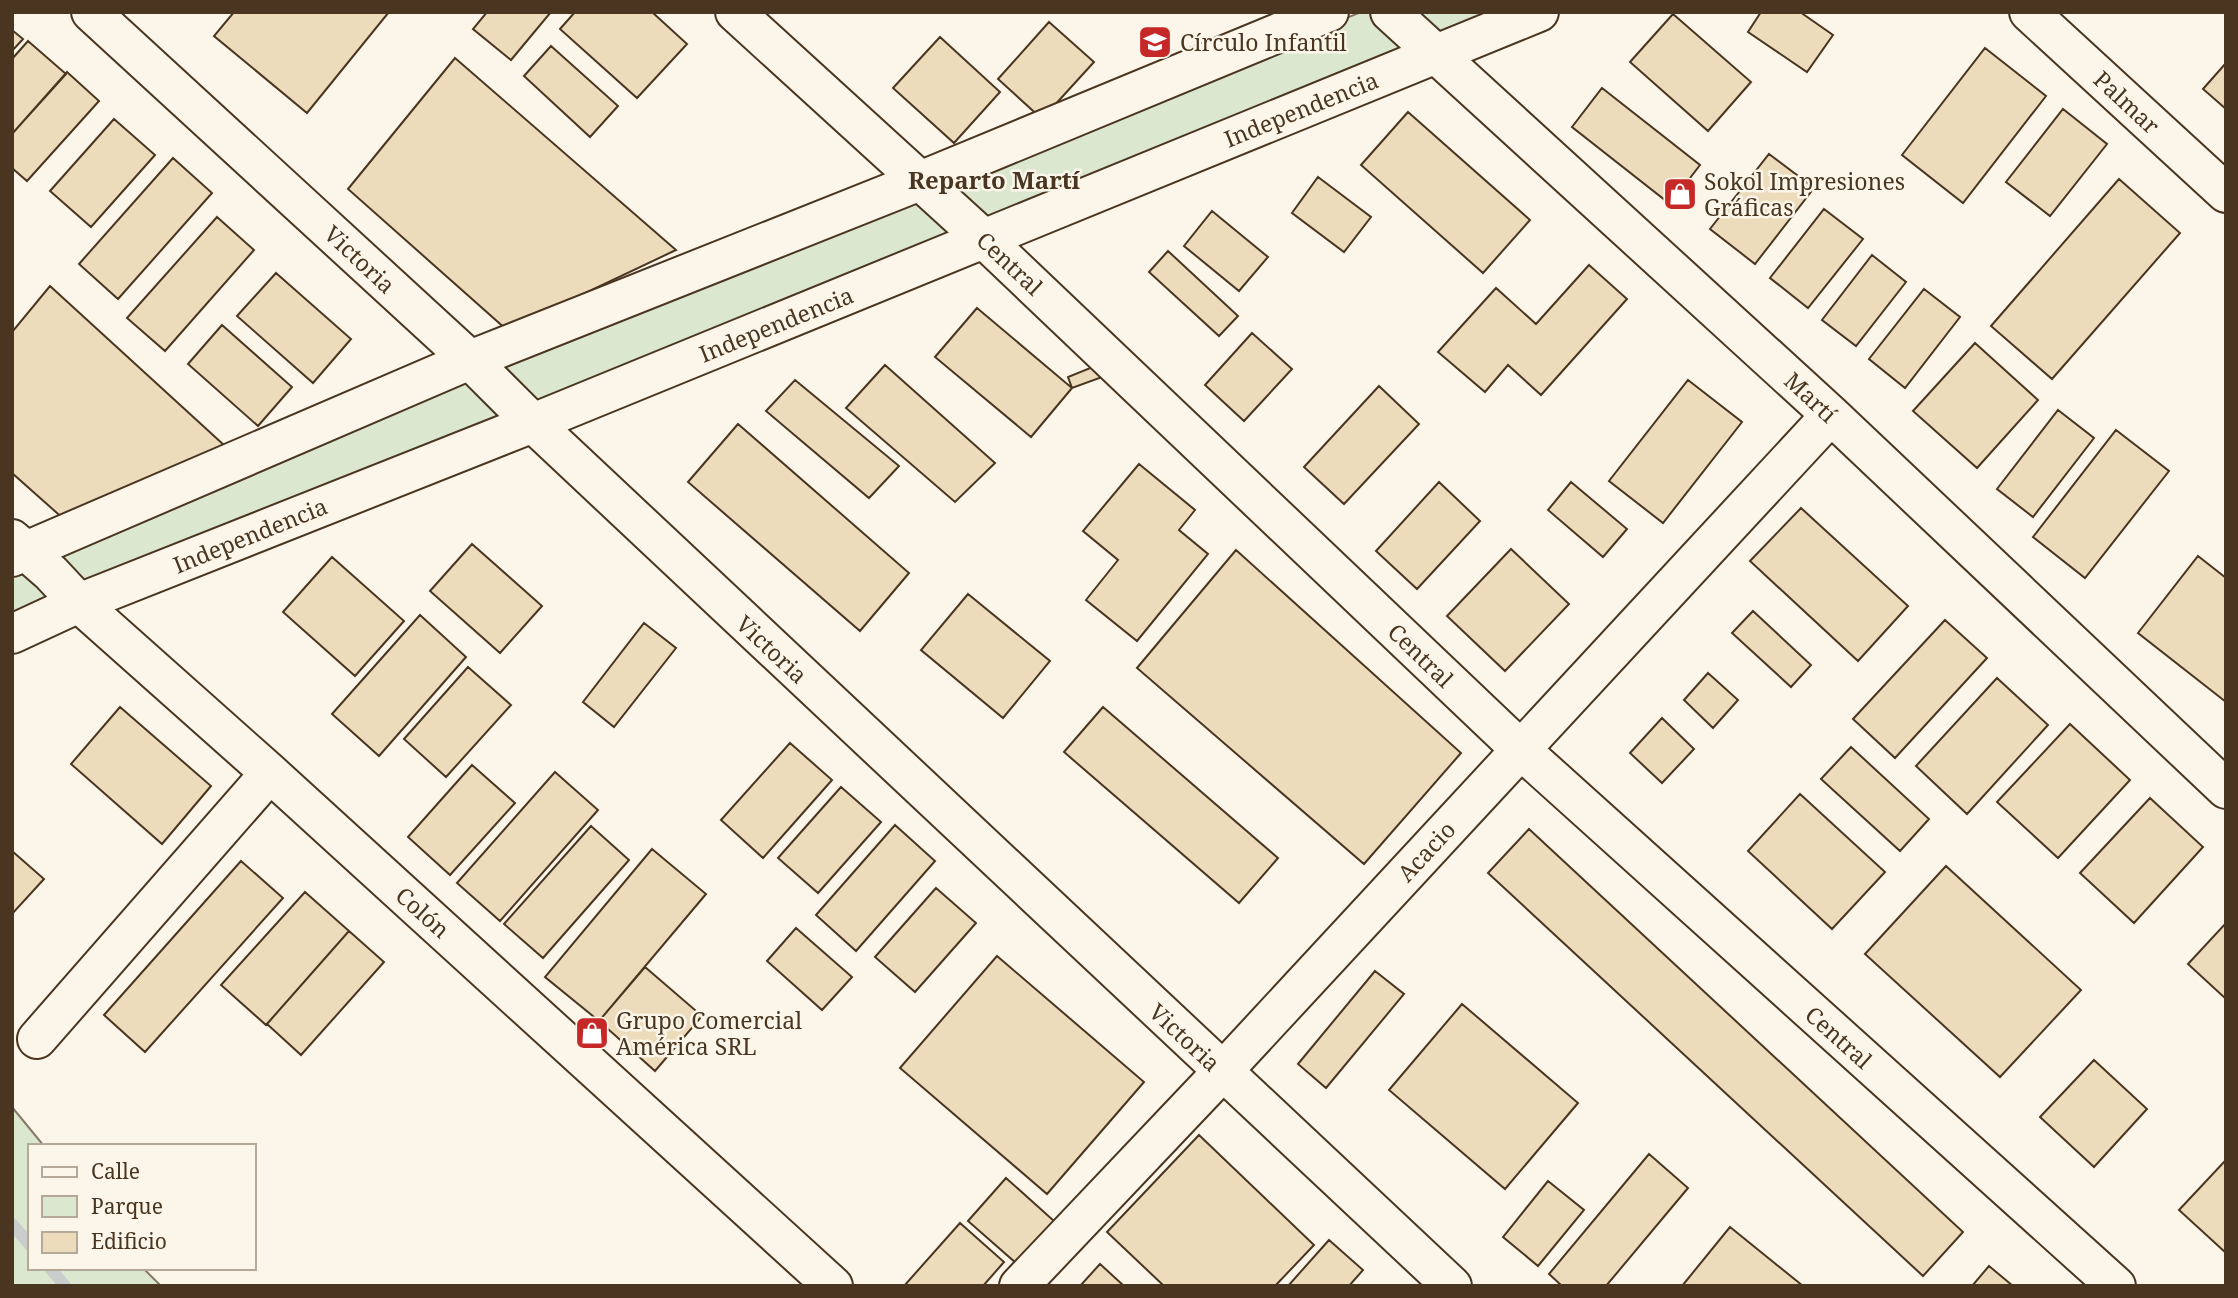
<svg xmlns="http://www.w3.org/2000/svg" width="2238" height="1298" viewBox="0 0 2238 1298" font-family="'Noto Serif',serif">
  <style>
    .green { fill: #dce7d0; stroke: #887966; stroke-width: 2 }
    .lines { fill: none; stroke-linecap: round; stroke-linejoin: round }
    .stream { stroke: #c9cecd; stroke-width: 12 }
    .building { fill: #ecdcbc; stroke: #4a3520; stroke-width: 2 }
    .minor-casing { stroke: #4a3520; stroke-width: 42 }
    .minor { stroke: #fbf6e9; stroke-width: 38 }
    .labels { text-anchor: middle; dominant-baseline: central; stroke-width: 5; stroke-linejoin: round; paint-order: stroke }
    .poi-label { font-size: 23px; fill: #4a3520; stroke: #fbf6e9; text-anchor: start }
    .street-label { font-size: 23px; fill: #4a3520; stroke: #fbf6e9 }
    .neighbourhood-label { font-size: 24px; font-weight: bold; fill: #4a3520; stroke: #fbf6e9 }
  </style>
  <rect width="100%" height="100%" fill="#fbf6e9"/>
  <path class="green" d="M1361,12H1508L12,624V568L644,304Z
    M12,1107L44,1146H30V1268H143L161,1286H12Z"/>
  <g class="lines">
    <path class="stream" d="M12,1224L30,1245
      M50,1268L65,1286"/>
  </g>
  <path class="building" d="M234,12H389L307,113L214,36Z
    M487,12H551L511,60L473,29Z
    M575,12H652L687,44L637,98L560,29Z
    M1761,12H1800L1833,35L1807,72L1748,32Z
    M1673,14L1751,82L1708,131L1630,62Z
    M1049,22L1094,62L1042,119L998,79Z
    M12,30L23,39L12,51Z
    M940,37L1000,92L954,143L893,88Z
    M28,41L66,74L12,134V59Z
    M551,46L618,106L590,137L524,76Z
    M1985,48L2046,96L1963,203L1902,155Z
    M455,58L676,250L507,330L348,189Z
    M2226,63V109L2203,89Z
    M67,72L99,101L27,181L12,168V134Z
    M1602,88L1700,165L1670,204L1572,127Z
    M2063,109L2107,144L2050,216L2006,182Z
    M1408,112L1530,220L1483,273L1361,165Z
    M114,119L155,155L91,227L50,191Z
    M1769,154L1814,188L1755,264L1710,229Z
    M173,158L212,193L118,299L79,264Z
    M1318,177L1371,217L1344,252L1292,213Z
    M2119,179L2180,233L2052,379L1991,326Z
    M1824,209L1863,239L1808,308L1770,278Z
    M1212,211L1268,257L1239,291L1184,246Z
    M217,217L254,250L165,351L127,318Z
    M1168,251L1238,316L1219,336L1149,272Z
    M1872,255L1906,282L1856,346L1822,320Z
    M1589,265L1627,299L1541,395L1508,365L1485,392L1438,352L1496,288L1536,324Z
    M276,273L351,339L313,383L237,316Z
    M50,286L225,446L66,521L12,473V332Z
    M1924,289L1960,317L1905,388L1869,359Z
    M977,308L1072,388L1031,437L935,357Z
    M222,325L292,387L258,426L188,364Z
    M1252,333L1292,369L1244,421L1205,385Z
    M1975,343L2038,400L1977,468L1913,411Z
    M1100,364L1105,376L1072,388L1068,377Z
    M885,365L995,463L955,502L846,408Z
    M795,380L899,466L869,498L766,411Z
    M1688,380L1742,422L1663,523L1609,481Z
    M1379,386L1419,424L1344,504L1304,467Z
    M2058,410L2094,438L2033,517L1997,489Z
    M738,424L909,573L860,631L688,482Z
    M2116,430L2169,471L2085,578L2033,537Z
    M1139,464L1195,510L1179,530L1208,554L1137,641L1086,600L1118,560L1083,531Z
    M1439,482L1480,521L1417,589L1376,551Z
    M1571,482L1627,529L1603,557L1548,510Z
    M1801,508L1908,606L1858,661L1750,561Z
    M472,544L542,606L500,653L430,591Z
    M1511,549L1569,604L1505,671L1447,616Z
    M1236,550L1461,753L1364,864L1137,668Z
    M2198,556L2226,578V702L2138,633Z
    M332,557L404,621L355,676L283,612Z
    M968,594L1050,661L1003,718L921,650Z
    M1753,611L1811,665L1791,687L1732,633Z
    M420,615L466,657L379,756L332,714Z
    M1945,620L1987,658L1895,758L1853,719Z
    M644,623L676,648L614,727L583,702Z
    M468,667L511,705L446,777L404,739Z
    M1708,673L1738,700L1713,728L1684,700Z
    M1997,678L2048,725L1967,814L1916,766Z
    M120,707L211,786L162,844L71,764Z
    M1103,707L1278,858L1239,903L1064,752Z
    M1662,718L1694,749L1662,783L1630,753Z
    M2070,724L2130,780L2058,858L1997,802Z
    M790,743L832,780L763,858L721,820Z
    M1851,747L1929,819L1900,851L1821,779Z
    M472,765L515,803L450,875L408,837Z
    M555,772L598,810L500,921L457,883Z
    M841,787L881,822L818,893L778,858Z
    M1800,794L1885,872L1832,929L1748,851Z
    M2150,798L2203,847L2134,923L2080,873Z
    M895,825L935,861L856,951L816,915Z
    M591,826L629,860L543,958L504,924Z
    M1529,829L1963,1232L1923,1276L1488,873Z
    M652,849L706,894L599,1021L545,977Z
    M12,851L44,879L12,914Z
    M241,861L283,898L145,1052L104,1015Z
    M1946,866L2081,990L2000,1077L1865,954Z
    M936,888L976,923L915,992L875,957Z
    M305,892L349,931L266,1025L221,985Z
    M2226,923V999L2188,964Z
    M796,928L852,977L822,1010L767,961Z
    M349,931L384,962L301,1055L267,1024Z
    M997,956L1144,1082L1047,1194L900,1068Z
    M645,967L702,1016L655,1071L599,1021Z
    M1375,971L1404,994L1326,1088L1298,1064Z
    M1462,1004L1578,1103L1505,1189L1389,1090Z
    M2094,1060L2147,1109L2094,1167L2040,1117Z
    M1199,1135L1314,1245L1275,1286H1164L1107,1232Z
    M1649,1154L1688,1188L1606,1286H1562L1549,1274Z
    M2224,1162L2226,1163V1253L2179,1210Z
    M1006,1178L1054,1221L1016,1263L968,1221Z
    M1548,1181L1584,1210L1538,1266L1503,1237Z
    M960,1223L1004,1262L983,1286H904Z
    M1730,1227L1803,1286H1682Z
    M1329,1240L1363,1270L1349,1286H1288Z
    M1100,1264L1124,1286H1080Z
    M1989,1266L2013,1286H1972Z"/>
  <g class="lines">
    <g class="minor-casing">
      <path id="minor" d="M91,12L470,360L533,423L1452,1286
        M735,12L984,239L1520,749L2116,1286
        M1390,12L1831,415L2226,789
        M2029,12L2226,193
        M12,539L51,573L79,603L270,773L833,1286
        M12,557L470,360L920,181L1329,12
        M12,634L79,603L533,423L1539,12
        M37,1039L270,773
        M1019,1286L1222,1072L1831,415"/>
    </g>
    <use href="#minor" class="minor"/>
  </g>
  <defs>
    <g id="school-square" transform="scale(1.75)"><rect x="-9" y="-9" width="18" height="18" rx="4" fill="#c62828" stroke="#fbf6e9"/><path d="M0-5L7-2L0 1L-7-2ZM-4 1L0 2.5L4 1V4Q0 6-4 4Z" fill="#fff"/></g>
    <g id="shop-square" transform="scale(1.75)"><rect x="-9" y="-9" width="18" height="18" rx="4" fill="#c62828" stroke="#fbf6e9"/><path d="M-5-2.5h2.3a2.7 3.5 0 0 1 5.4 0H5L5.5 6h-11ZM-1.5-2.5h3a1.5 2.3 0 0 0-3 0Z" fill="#fff"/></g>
  </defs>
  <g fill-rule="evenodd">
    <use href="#school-square" x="1155" y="42"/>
    <use href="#shop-square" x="1680" y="194"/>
    <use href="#shop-square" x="592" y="1033"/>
  </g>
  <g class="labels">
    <g class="poi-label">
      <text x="1180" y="42">Círculo Infantil</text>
      <text x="1704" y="181">Sokol Impresiones<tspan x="1704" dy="26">Gráficas</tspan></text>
      <text x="616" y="1020">Grupo Comercial<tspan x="616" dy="26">América SRL</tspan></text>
    </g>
    <g class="street-label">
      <text transform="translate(2127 102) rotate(43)">Palmar</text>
      <text transform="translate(1301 109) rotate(-22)">Independencia</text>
      <text transform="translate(360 259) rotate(43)">Victoria</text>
      <text transform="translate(1010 263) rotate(43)">Central</text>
      <text transform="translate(776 324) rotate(-22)">Independencia</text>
      <text transform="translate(1811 397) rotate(43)">Martí</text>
      <text transform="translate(250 535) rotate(-22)">Independencia</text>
      <text transform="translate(772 649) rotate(43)">Victoria</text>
      <text transform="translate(1421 655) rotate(44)">Central</text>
      <text transform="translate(1426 851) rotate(-47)">Acacio</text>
      <text transform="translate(423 912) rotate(42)">Colón</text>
      <text transform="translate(1185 1037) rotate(43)">Victoria</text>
      <text transform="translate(1839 1037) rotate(42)">Central</text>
    </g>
    <g class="neighbourhood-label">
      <text x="994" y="179">Reparto Martí</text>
    </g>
  </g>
  <rect width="2238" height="1298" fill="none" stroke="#4a3520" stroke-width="28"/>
  <rect x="28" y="1144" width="228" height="126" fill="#fbf6e9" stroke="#b4a999" stroke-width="2"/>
  <rect x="42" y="1167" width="35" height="10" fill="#fbf6e9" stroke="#b4a999" stroke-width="2"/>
  <text x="91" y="1179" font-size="21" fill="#4a3520">Calle</text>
  <rect x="42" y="1196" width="35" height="21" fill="#dce7d0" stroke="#b4a999" stroke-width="2"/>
  <text x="91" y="1214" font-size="21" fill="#4a3520">Parque</text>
  <rect x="42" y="1232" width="35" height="21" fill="#ecdcbc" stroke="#b4a999" stroke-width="2"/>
  <text x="91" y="1249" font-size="21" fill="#4a3520">Edificio</text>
</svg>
